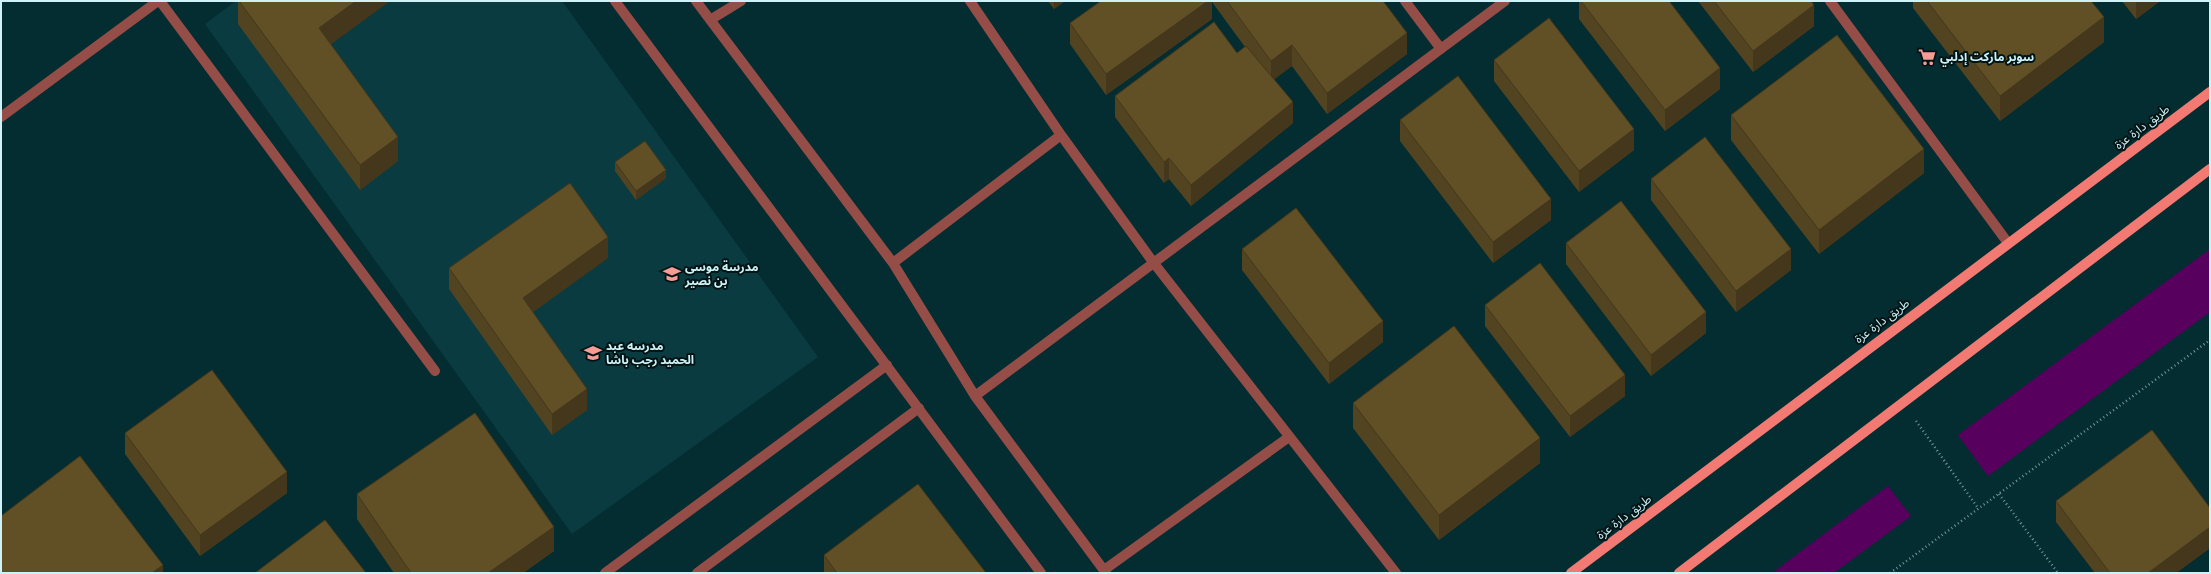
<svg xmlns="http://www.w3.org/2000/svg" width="2211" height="574" viewBox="0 0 2211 574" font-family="'DM Sans','Noto Sans Arabic',sans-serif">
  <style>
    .built { fill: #0a3b40; fill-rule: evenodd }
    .green { fill: #57005d }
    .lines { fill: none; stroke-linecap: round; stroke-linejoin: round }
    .path { stroke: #72989c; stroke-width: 2.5; stroke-dasharray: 1 3; stroke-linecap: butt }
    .minor { stroke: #954d48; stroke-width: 10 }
    .major { stroke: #f27a73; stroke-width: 10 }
    .wall { fill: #534421 }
    .shaded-wall { fill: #44371b }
    .building { fill: #614f26; stroke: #44371b }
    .labels { text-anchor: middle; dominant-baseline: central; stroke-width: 4; stroke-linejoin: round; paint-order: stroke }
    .poi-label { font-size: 12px; font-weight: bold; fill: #cff2f6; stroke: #001416; text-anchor: start }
    .street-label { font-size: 12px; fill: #cff2f6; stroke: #001416 }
  </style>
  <rect width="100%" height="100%" fill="#042d31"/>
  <path class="built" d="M236,1H269L319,53L390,1H562L818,357L572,534L205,24ZM570,204L608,258L523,319Z"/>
  <path class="green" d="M2210,249V312L1988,476L1958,435Z
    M1888,486L1911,516L1834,573H1772Z"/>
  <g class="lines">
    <path class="path" d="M1916,421L1978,508
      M1999,494L2058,573
      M1890,573L2210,340"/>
    <path class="minor" d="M160,1L435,371
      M615,1L1041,573
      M696,1L893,263L975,396L1106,573
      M970,1L1061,135L1153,262L1396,573
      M1405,1L1441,49
      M1830,1L2008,243
      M710,20L741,1
      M1,117L158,1
      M893,263L1061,135
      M975,396L1505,1
      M1104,570L1289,437
      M605,573L887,365
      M697,573L919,408"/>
    <path class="major" d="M1571,573L2210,92
      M1679,573L2210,169"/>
  </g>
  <path class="wall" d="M238,1H390L331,44L398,161L360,190L238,24Z
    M1048,1H1065L1054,9Z
    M1101,1H1383L1407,54L1327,114L1292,66L1274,79L1293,123L1191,206L1169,179L1164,183L1115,117V96L1237,53L1245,47L1212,2V19L1106,95L1070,44V23Z
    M1579,1H1669L1720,89L1665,131L1579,19Z
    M1698,1H1811L1814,26L1753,72Z
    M1913,1H2091L2104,42L2000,121L1913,8Z
    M2122,1H2160L2136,19Z
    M1494,60L1634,150L1579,192L1494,81Z
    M1731,115L1924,173L1819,254L1731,140Z
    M1400,120L1551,220L1493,263L1400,141Z
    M615,162L666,178L636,200L615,171Z
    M1651,179L1791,270L1736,312L1651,200Z
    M1566,243L1706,333L1651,376L1566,264Z
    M1242,249L1383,342L1329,384L1242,270Z
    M608,258L533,312L587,410L552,435L449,289V268Z
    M1485,305L1625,396L1570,437L1485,326Z
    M1353,403L1540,463L1439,540L1353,428Z
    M125,433L287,493L200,556L125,454Z
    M357,494L554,551L523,573H394L357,519Z
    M2056,501L2210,508V548L2176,573H2095L2056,522Z
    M824,555L986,573H824Z"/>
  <path class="shaded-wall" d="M356,1H390L319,53V28Z
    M1054,1H1065L1054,9Z
    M1208,1H1212V19L1106,95V74Z
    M2136,1H2160L2136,19Z
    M1814,5V26L1753,72V51Z
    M2104,17V42L2000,121V96Z
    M1407,33V54L1327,114V93Z
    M1292,45V66L1271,82V61Z
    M1720,68V89L1665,131V110Z
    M1293,102V123L1191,206V185Z
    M1634,129V150L1579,192V171Z
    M398,137V161L360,190V165Z
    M1924,149V173L1819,254V230Z
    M1169,158V179L1164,183V162Z
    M666,170V178L636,200V191Z
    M1551,199V220L1493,263V242Z
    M608,237V258L523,319V298Z
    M1791,249V270L1736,312V291Z
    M1706,312V333L1651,376V355Z
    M1383,321V342L1329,384V363Z
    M1625,375V396L1570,437V416Z
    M587,389V410L552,435V414Z
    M1540,438V463L1439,540V515Z
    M287,472V493L200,556V535Z
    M554,527V551L523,573H488Z
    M2210,527V548L2176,573H2148Z
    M163,565V573H152Z"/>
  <path class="building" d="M239,1H356L319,28L398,137L360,165Z
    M1101,1H1208L1106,74L1070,23Z
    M1227,1H1383L1407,33L1327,93L1292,45L1271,61Z
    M1581,1H1669L1720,68L1665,110Z
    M1714,1H1811L1814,5L1753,51Z
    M1927,1H2091L2104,17L2000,96Z
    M1549,18L1634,129L1579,171L1494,60Z
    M1214,22L1237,53L1246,46L1293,102L1191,185L1169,158L1164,162L1115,96Z
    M1837,35L1924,149L1819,230L1731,115Z
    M1458,76L1551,199L1493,242L1400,120Z
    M1705,137L1791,249L1736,291L1651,179Z
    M645,141L666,170L636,191L615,162Z
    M570,183L608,237L523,298L587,389L552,414L449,268Z
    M1621,201L1706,312L1651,355L1566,243Z
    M1296,208L1383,321L1329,363L1242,249Z
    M1540,263L1625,375L1570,416L1485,305Z
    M1454,326L1540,438L1439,515L1353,403Z
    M212,370L287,472L200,535L125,433Z
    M475,413L554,527L488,573H411L357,494Z
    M2152,430L2210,508V527L2148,573H2110L2056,501Z
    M80,456L163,565L152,573H1V516Z
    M918,484L986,573H837L824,555Z
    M325,520L366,573H255Z"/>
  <defs>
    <g id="supermarket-bare" transform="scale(1.38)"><path d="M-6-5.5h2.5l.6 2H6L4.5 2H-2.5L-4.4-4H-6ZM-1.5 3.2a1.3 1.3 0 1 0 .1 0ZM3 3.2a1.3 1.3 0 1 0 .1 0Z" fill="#f59c94" stroke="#001416" stroke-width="2.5" paint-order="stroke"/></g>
    <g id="school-bare" transform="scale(1.38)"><path d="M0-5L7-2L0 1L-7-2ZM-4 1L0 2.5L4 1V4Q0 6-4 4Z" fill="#f59c94" stroke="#001416" stroke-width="2.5" paint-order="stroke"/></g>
  </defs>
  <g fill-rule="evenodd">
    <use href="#supermarket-bare" x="1927" y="57"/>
    <use href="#school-bare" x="672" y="274"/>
    <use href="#school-bare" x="593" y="353"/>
  </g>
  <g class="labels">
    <g class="poi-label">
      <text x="1940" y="57">سوبر ماركت إدلبي</text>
      <text x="685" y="267">مدرسة موسى<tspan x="685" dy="14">بن نصير</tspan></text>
      <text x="606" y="346">مدرسه عبد<tspan x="606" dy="14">الحميد رجب باشا</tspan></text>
    </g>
    <g class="street-label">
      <text transform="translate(2142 127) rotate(-37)">طريق دارة عزة</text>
      <text transform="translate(1882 321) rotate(-37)">طريق دارة عزة</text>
      <text transform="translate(1624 517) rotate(-37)">طريق دارة عزة</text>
    </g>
  </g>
  <rect width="2211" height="574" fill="none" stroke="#cff2f6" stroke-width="4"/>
</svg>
